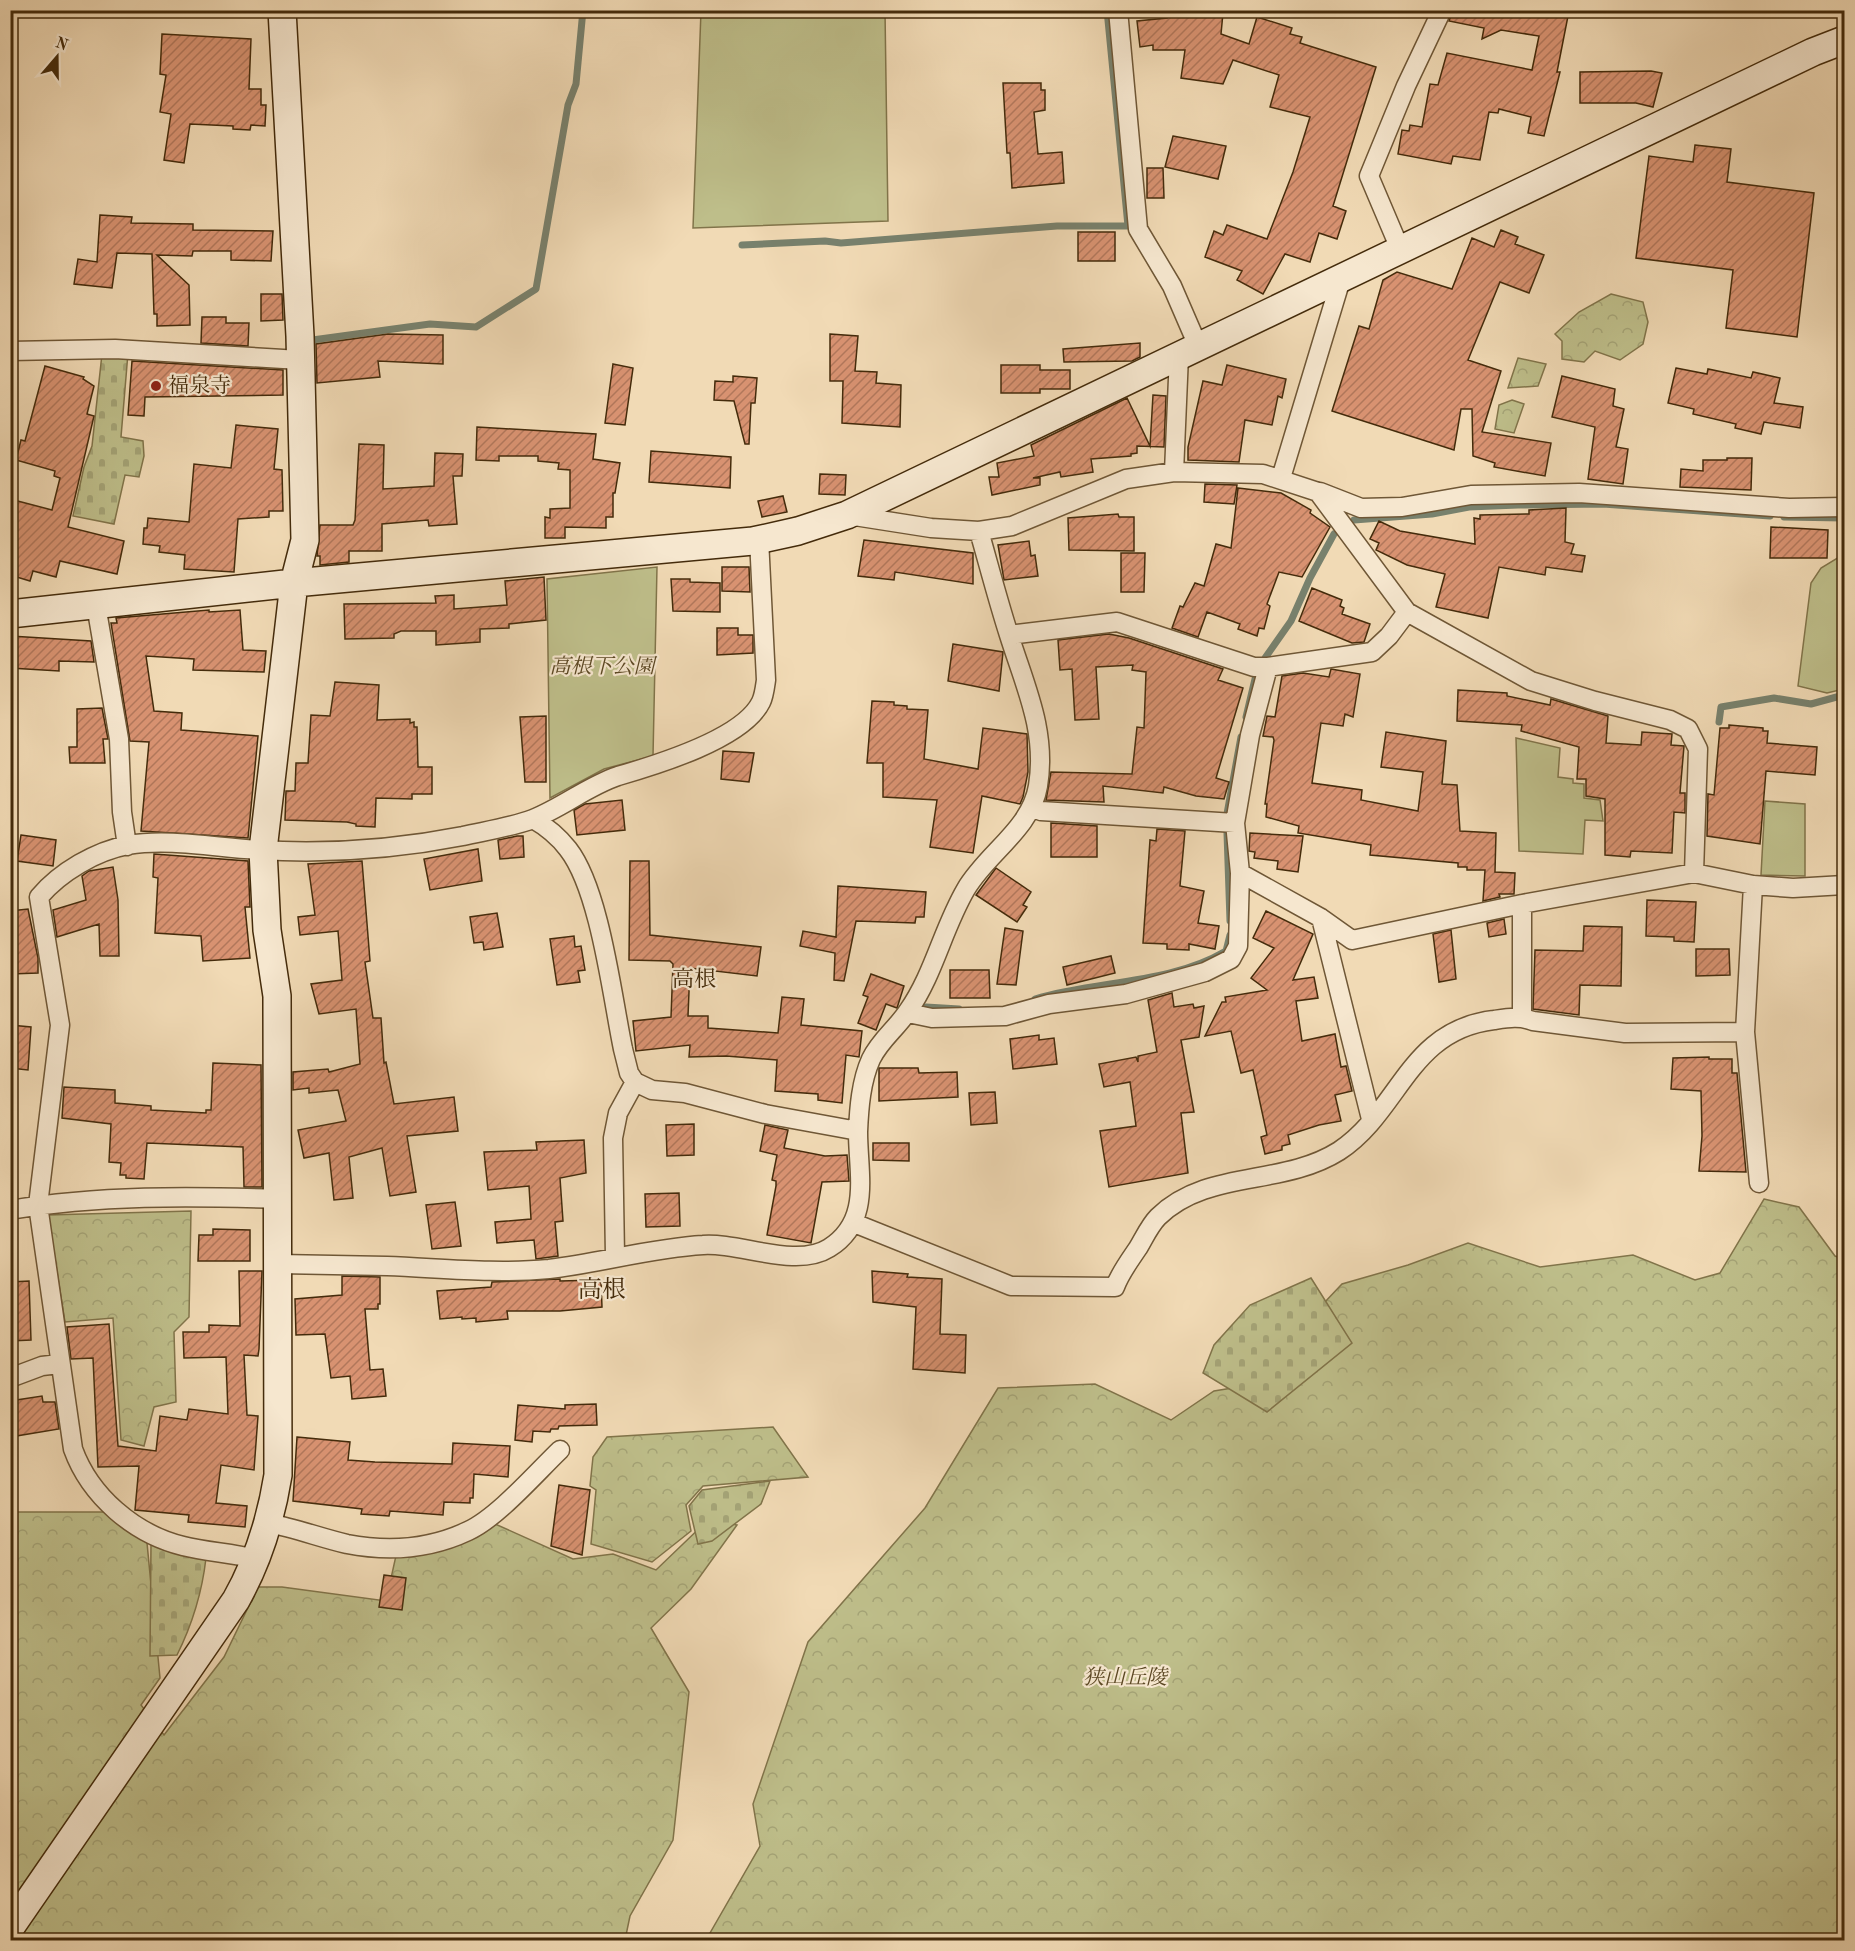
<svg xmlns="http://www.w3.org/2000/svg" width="1855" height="1951" viewBox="0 0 1855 1951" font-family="'Old Standard TT','Noto Serif JP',serif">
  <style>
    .green { fill: #bebe8a; stroke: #81744a; stroke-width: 1.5 }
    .forest { fill: url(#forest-crowns); stroke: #81744a; stroke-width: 1.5 }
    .cemetery { fill: url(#cemetery-stones); stroke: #81744a; stroke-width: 1.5 }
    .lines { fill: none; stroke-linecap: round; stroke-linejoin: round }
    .stream { stroke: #78816d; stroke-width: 7 }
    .building { fill: url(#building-hatch); stroke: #442b0b; stroke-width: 1.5 }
    .street-casing { stroke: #6f5736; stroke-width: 21 }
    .secondary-casing { stroke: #442b0b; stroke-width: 30 }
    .street { stroke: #f6e7cf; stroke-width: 18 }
    .secondary { stroke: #f6e7cf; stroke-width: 27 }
    .poi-dot { fill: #8f2418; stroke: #f6e7cf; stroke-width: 2 }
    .labels { text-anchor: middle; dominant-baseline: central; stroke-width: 4.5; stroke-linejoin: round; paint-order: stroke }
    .poi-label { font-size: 21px; fill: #442b0b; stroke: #f6e7cf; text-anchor: start }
    .park-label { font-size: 21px; font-style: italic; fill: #5c4824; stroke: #f6e7cf }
    .neighbourhood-label { font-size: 22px; fill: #442b0b; stroke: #f6e7cf }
    .quarter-label { font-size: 24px; fill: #442b0b; stroke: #f6e7cf }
  </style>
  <defs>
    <pattern id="forest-crowns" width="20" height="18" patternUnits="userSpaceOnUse" patternTransform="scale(1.5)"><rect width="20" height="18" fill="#bebe8a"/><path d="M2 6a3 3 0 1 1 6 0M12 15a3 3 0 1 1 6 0" fill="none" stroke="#a4a376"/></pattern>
    <pattern id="cemetery-stones" width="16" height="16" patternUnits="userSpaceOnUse" patternTransform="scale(1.5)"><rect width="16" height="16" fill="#bebe8a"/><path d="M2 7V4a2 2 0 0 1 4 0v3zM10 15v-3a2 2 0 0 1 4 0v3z" fill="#a4a376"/></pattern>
    <pattern id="building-hatch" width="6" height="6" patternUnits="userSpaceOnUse" patternTransform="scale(1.5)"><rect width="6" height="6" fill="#d89271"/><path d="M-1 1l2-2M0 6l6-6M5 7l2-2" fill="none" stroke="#b1775b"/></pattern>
  </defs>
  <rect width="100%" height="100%" fill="#f1dab5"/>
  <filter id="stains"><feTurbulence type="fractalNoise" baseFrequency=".00333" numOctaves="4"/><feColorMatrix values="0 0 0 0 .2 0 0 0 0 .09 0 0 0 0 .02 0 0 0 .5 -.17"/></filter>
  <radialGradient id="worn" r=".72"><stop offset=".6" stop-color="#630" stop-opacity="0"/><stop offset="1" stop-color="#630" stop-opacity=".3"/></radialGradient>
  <path class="green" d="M701,11H885L888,221L693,228Z
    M1844,554V689L1827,693L1798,686L1811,583L1821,568Z
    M657,567L653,756L604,769L550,798L547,579Z
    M1516,738L1560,748L1558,777L1573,779V783L1584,784V798L1600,800L1603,821L1585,820L1583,854L1519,851Z
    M1765,801L1805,804V876L1761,875Z"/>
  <path class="forest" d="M1611,294L1643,302L1648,322L1643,344L1620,360L1595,351L1584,362L1562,359V341L1555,334L1579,312Z
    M1518,358L1546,364L1538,386L1508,388Z
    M1512,400L1524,404L1514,433L1495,429L1499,405Z
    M1764,1199L1799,1207L1835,1256L1844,1259V1940H706L760,1846L753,1804L808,1642L925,1508L998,1388L1095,1384L1171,1420L1214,1391L1294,1378L1305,1323L1342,1284L1408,1265L1468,1243L1540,1267L1633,1255L1695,1280L1720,1273Z
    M191,1211L189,1317L174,1332L176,1402L154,1407L144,1446L121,1440L113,1318L65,1322L48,1215Z
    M773,1427L808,1477L703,1486L686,1505L691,1531L652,1562L591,1544L596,1490L590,1486L593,1457L607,1437Z
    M11,1512H108L147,1543L160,1678L141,1705L164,1735L224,1657L258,1587H282L386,1601L397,1551L484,1519L573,1559L613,1554L656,1570L709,1519L737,1525L691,1589L651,1628L689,1692L673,1840L630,1916L625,1940H11Z"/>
  <path class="cemetery" d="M128,353L121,437L143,441L144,456L139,477L125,475L114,524L73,516L84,467L92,446L102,354Z
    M1311,1278L1352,1343L1267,1412L1203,1373L1214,1345L1250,1305Z
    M770,1481L761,1504L712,1541L698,1544L689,1506L702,1490Z
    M151,1544L206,1558C202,1593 193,1623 177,1655L150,1656Z"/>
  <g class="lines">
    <path class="stream" d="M742,245L825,241L841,243L1057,226H1128L1107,10
      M305,341L430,324L476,327L536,289L568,105L576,84L583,10
      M1784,517L1844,518
      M1354,520L1432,514L1469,507L1518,505L1603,504L1770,516
      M1265,658L1291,621L1310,578L1334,534
      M1246,717L1255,679
      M1719,722L1721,707L1774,698L1811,704L1844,695
      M1227,814L1241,737
      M1227,833L1230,921
      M1035,999C1097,980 1168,985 1226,951L1230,935
      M926,1007L959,1009"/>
  </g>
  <path class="building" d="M1166,10L1223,13L1221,34L1249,44L1257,17L1292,28L1290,34L1302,37L1300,43L1376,67L1333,206L1346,211L1337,239L1319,233L1310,262L1285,254L1263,294L1237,280L1242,271L1205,257L1214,231L1223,235L1227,225L1267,239L1293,172L1310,117L1270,107L1279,75L1233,60L1223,84L1181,78L1185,50H1153V45L1140,47L1137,21L1167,18Z
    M1453,10H1542L1568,16L1557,72H1560L1544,136L1528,133L1531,117L1499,109L1498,113L1489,112L1480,160L1453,156L1451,164L1398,154L1402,130L1409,131L1410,125L1422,127L1430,84L1438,85L1447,53L1532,70L1539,36L1501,30L1482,39L1484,28L1449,21Z
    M162,34L251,39L249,89H261V105H266L265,126L251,125L250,130L233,129V126L190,124L184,163L164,160L171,114L160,112L166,75L160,74Z
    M1651,71L1662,73L1653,107L1636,103H1580V72Z
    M1003,83H1041V90H1045V110L1034,112L1038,154L1062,152L1064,183L1012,188L1010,153H1007Z
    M1173,136L1226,146L1218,179L1165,167Z
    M1695,145L1731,149L1727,182L1814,193L1797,337L1726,328L1733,270L1636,258L1649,156L1693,162Z
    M1147,168H1163L1164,198H1147Z
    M100,215L132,217L131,223L193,224V230L273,231L271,261L231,260V251H193L192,256L157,255L189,285L190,325L157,326V314H154L152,254L117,253L112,288L74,284L78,259L97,262Z
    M1501,230L1518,237L1515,244L1544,255L1529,293L1500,282L1468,360L1501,371L1482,432L1551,443L1545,476L1494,467L1495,463L1473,456L1472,409H1461L1454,450L1332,411L1359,326L1369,329L1383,280L1397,272L1452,289L1472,238L1494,247Z
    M1078,232H1115V261H1078Z
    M261,294H282L283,320L261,321Z
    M202,317H226V323H249L248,346L201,343Z
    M388,334L443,335V364L378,361L380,377L317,383L316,344Z
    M830,334L858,336L855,371L877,372L876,383L901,385L900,427L842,423L843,381H830Z
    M1140,343V357L1132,361L1064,362L1063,349Z
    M132,361L283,370V395L145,397L144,416L128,415Z
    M613,364L633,368L625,425L605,423Z
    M1001,365H1040V370H1070V389H1040V393H1001Z
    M1227,365L1286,379L1282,398L1278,396L1272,425L1245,420L1239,462L1188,460V447L1203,381L1222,385Z
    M45,366L84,377L83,379L94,386L87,414L94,416L68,527L124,541L117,574L60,561L56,577L33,571L30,581L10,575V499L52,510L60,478L54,476L55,471L16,460L21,440L25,441Z
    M1676,368L1707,374L1708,369L1751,378L1753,372L1780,378L1774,403L1803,407L1800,428L1764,422L1761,434L1735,428L1736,424L1693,414L1694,409L1668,403Z
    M733,376L757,378L755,403H751L749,444H745L734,401L714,400L715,381L733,382Z
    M1562,376L1615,389L1613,406L1624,409L1616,447L1628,449L1623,484L1588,479L1595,427L1552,417Z
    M1153,395L1166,396L1164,447L1137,446V453L1131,454V456L1091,459L1093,472L1061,477L1060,472L1033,478H1040V485L992,495L989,477H999L997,463L1034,456L1031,445L1127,398L1150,446Z
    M236,425L278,429L274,469L282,470L283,511H269V517L238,519L234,572L184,569L185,555L159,552L160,546L143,544L144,528H147L148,518L189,522L194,464L231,468Z
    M477,427L596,434L593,459L620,463L615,493H613V517H606V528L565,527V538H545V517L550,518V509L570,508V470L558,469L559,463L538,461V456H499V461L476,460Z
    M359,444L384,445L383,489L434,486L435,453L463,454L462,476H453L457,524L429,526L428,520L382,524V551H349V562L320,565V556H317L320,525H353L355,520Z
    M651,451L731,457L730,488L649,482Z
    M1727,458H1752L1751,490L1680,487L1681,469L1703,471V460H1727Z
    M820,474L846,475L845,495L819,494Z
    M1205,484L1237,485L1234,504L1204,502Z
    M1238,488L1281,493L1311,510L1310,513L1330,527L1302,577L1279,572L1267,604L1270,606L1264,629L1259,628L1257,636L1238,629L1240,624L1207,612L1198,637L1172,628L1180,606L1183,607L1195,583L1204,586L1216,544L1231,548Z
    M783,496L787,512L762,517L758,501Z
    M1566,508L1565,542L1574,544L1571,554L1585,556L1582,572L1546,567L1545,575L1499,567L1488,618L1436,607L1445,574L1407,565L1376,550L1379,543L1370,539L1379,521L1400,531L1475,544L1474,518L1480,519V515L1529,514V510Z
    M1118,514L1119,517H1134V551L1069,550L1068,518Z
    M1771,527L1828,530L1827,558H1770Z
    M864,540L973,553V584L895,572L894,580L858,576Z
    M1029,541L1031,556L1035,555L1038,576L1004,580L998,545Z
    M1121,553H1145L1144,592H1121Z
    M722,567H749L750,592L722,591Z
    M544,577L546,620L509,624V628L480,629V642L436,645V631H401L394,634V638L345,639L344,604L436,603L435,596L454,595V609L507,605L505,581Z
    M671,579H690V582L720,583V612L673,611Z
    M1312,588L1342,600L1340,606L1344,608L1342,614L1370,624L1364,642L1352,643L1299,621Z
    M209,610V612L240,610L243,650L266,651L264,672L193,670L194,659L146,656L154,711L182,713L181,730L258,736L248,838L141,831L149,742L130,741L111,623H117L116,618Z
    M717,628H738V635H753V653L717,655Z
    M1109,634L1129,638L1223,669L1218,680L1243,688L1216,778L1229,782L1224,799L1196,796L1164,787L1163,793L1103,786L1104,802L1046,800L1051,772L1132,774L1137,727L1144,728L1146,672L1132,670L1133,665L1096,667L1099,719L1075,720L1072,669L1060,670L1058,640Z
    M10,636L91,641L94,662L59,661V671L10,668Z
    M953,644L1003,652L999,691L948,681Z
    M1331,669L1360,674L1353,717L1345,714L1343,726L1321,723L1312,783L1362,790L1361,800L1418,811L1423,772L1381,767L1386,732L1446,741L1442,784L1457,785L1460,831L1496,833L1495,872L1515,873L1514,894H1499L1500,897L1483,901L1485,870H1467V867H1458V863L1370,855L1371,845L1298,833L1299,826L1266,817L1267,804H1265L1274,740L1273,737L1263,736L1267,716L1275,717L1282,676L1303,673L1329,677Z
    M335,682L379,685L377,720L410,719V723L414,722V727H417L418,767H432V794H412V799L376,798L375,827L356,826V824L347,822L285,820L286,791H295L296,763H308L311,715L330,716Z
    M1458,690L1507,693V696L1550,705L1551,699L1608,716L1606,743L1641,745L1642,732L1672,734L1671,745L1684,746L1680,793H1685V813L1674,812L1672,853L1631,851L1630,857L1605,855V799L1586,796V779H1577L1579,747L1521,731L1522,725L1457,721Z
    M872,701L894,702V705L907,706V709L928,710L924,759L978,769L983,728L1027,734L1028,772L1023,797L1020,804L982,796L973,853L930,847L937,800L883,797V763H867Z
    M102,708L108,739H103L105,763H70L69,747H77V709Z
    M546,716V782H525L520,717Z
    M1729,725L1763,728V731H1768L1767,743L1817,747L1815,775L1766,771L1760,844L1707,836L1708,794L1714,795L1720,728H1729Z
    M723,751L754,753L749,782L721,779Z
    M622,800L625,830L577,835L574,810L585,804Z
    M1051,823L1097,826V857H1051Z
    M1157,829L1185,831L1180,886L1204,891L1198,923L1219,926L1215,949L1189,944V950L1167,949V944L1143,943L1150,840L1156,841Z
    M1250,833L1303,836L1298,872L1277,869L1278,861L1254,858L1255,852L1249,851Z
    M21,835L56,840L53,866L17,861Z
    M517,836H523L524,857L500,859L498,840Z
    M478,849L482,881L430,890L424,859Z
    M154,854L248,861L250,907H245L250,958L203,961L201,936L155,933L158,878L153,877Z
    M362,861L370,961L365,962L373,1018H381L384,1063L386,1062L394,1104L454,1097L458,1131L407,1136L416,1192L390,1196L382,1148L349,1157L353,1198L334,1200L329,1153L304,1158L298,1130L346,1121L338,1090L309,1093V1088L293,1090V1072L328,1069L329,1072L360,1064L356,1009L319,1014L311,984L342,980L338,931L300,935L298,917L315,915L308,864Z
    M630,861H649L650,935L761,947L757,976L690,968L688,1016H708V1028L778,1033L782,997L804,999L801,1025L862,1031L859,1057L846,1055L842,1103L818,1100V1094L775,1091L777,1060L726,1056L689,1057L690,1045L636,1051L633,1021L671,1017L673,964L670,961L629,960Z
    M113,867L118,900L119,956H100L99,924L57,937L53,910L86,900L82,876L89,871Z
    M996,868L1031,892L1023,905L1027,907L1017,922L976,895Z
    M838,886L926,892L924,917H916L915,923L856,921L844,981L834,980L835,953L800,946L803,931L836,937Z
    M1647,900L1696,902L1694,942L1674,941V937L1646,936Z
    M28,909L38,958V973L10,974V911Z
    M1266,911L1313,934L1293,980L1314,977L1318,998L1296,1001L1302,1041L1335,1034L1341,1067L1346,1066L1352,1091L1335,1095L1341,1121L1319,1125L1288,1135L1290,1144L1282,1146V1150L1265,1154L1261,1137L1267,1135L1253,1070L1241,1073L1231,1031L1205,1036L1222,1002H1226L1225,997L1267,990L1251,978L1274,948L1253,938Z
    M497,913L503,947L484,950L483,942L474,943L470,917Z
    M1504,919L1506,934L1489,937L1487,923Z
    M1584,926L1622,927L1621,986L1580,985L1579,1015L1533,1009L1535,950L1583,951Z
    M1005,928L1023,931L1016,985L997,984Z
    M1451,930L1456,979L1439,982L1433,934Z
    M574,936L575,947L581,946L585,970L578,971L580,982L557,985L550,939Z
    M1696,949H1729L1730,975L1696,976Z
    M1111,956L1115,973L1067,985L1063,967Z
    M950,970H989L990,998H950Z
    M871,974L904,986L897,1008L886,1004L876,1030L858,1023L868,997L863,995Z
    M1172,993L1174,1007L1193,1004L1194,1008L1204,1006L1199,1037L1181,1040L1194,1112L1181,1113L1188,1173L1109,1187L1100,1131L1136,1126L1130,1082L1104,1087L1099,1064L1136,1057L1138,1062V1056L1157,1052L1148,1000Z
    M10,1025L31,1027L28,1070L10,1068Z
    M1039,1035V1040L1054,1038L1057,1064L1013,1069L1010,1039Z
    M1709,1057V1059H1732V1073H1737L1746,1172L1699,1171L1702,1136L1701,1091L1671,1089L1673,1058Z
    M213,1063L261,1065L262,1187H244L243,1147L147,1143L144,1179L126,1178V1175H120L121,1163L109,1162L111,1124L62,1118L64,1087L115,1090V1103L151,1106V1110L206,1113V1110H211Z
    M879,1068H918L919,1073L957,1072L958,1097L879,1101Z
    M995,1092L997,1123L971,1125L969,1093Z
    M694,1124V1155L667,1156L666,1125Z
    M765,1125L788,1130L784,1148L825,1156L847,1155L849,1181L822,1182L811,1243L767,1235L776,1186V1181L772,1180L777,1155L760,1151Z
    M584,1140L586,1173L560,1178L563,1221L555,1222L558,1256L536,1259L534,1240L497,1243L495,1222L531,1219L529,1186L488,1190L484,1152L537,1150L536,1142Z
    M873,1143H909V1161L873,1160Z
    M679,1193L680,1226L646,1227L645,1194Z
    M455,1202L461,1246L432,1249L426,1205Z
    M213,1229L250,1230V1261H198L199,1235H213Z
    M239,1271H262L259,1349L258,1356L244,1355L247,1415L258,1416L254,1470L221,1465L216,1503L247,1506L245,1527L188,1522L189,1515L135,1510L139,1466L98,1467L93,1358L71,1359L67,1327L109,1324L118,1446L156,1451L160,1416L187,1420L189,1409L228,1414L226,1357L184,1358L183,1332H209V1325L240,1326Z
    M872,1271L908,1274L907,1277L942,1279L940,1334L966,1335L965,1373L913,1369L916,1307L873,1302Z
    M342,1276L380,1277V1304H378V1309H365L370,1370L383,1369L386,1396L352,1399L350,1376L331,1378L325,1334L296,1335L295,1299L342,1295Z
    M560,1279V1281L597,1280V1282H601L602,1307L560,1311H507L508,1319L476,1322V1318L462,1319V1317L440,1319L437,1291L491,1287L492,1282Z
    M29,1281L31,1340L10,1341V1282Z
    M42,1396L43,1402H55L59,1429L10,1437V1401Z
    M596,1404L597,1425L559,1426L558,1429H551L550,1432L533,1431L532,1442L515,1440L518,1405L565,1409V1405Z
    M297,1437L350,1442L348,1460L375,1462L452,1464L453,1443L510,1446L508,1477L474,1474L473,1498H470V1503L444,1502L443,1515L390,1511L389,1516L361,1514L362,1509L293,1501Z
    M559,1485L590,1490L582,1555L551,1546Z
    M384,1575L406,1578L402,1610L379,1607Z"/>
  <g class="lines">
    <g class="street-casing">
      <path id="street" d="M1118,10L1138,229L1172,286L1198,346
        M1400,249L1369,176L1406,86L1442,10
        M10,351L115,349L300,360
        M1174,472L1179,355
        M1281,478L1342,276
        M1320,492L1361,508L1402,507L1471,495L1579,493L1789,508L1844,507
        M848,515L931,528L979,531L1012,526L1126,479L1174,472L1263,474L1318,492L1407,612L1531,681L1595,701L1670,720L1688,729L1698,749L1694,873
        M96,605L119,739L122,812L127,846
        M1009,635L1117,622L1254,667H1268L1372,652L1389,636L1407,612
        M1033,808L1041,811L1235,823
        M533,819C547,827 558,836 568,849C600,890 612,996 623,1049L629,1073L635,1082L652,1090L685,1093L765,1114L858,1131
        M1240,873L1321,918L1352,940L1522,904L1694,873L1753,885L1793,888L1844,885
        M1753,885L1745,1032L1759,1183
        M1522,904V1017
        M1321,918L1371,1119
        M908,1013L932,1018L1005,1016L1049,1004L1126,994L1205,972L1231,959L1238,946L1240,873L1235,823L1250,735L1268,667
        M10,1210C99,1195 190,1196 279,1199
        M854,1223L1011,1286L1115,1287C1120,1273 1130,1260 1138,1248C1144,1238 1150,1225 1158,1217C1207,1169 1282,1187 1339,1151C1400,1111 1408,1030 1494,1020C1508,1018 1520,1016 1533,1021L1625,1033L1745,1032
        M615,1256L613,1138L618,1113L635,1082
        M279,1264C315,1265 351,1265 387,1266C441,1268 495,1274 549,1269C601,1263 651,1248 703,1245C739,1242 796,1269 829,1248C872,1221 858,1174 858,1132C859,1108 861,1081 871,1059C880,1040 897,1028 908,1011C934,974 943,928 966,889C987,853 1031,829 1038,786C1047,731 1025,686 1009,635C998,601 989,566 979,531
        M10,1378L42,1366L59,1364
        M268,1523C295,1528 321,1538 347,1544C388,1552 430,1549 468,1531C497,1518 536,1473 560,1450
        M256,1559C232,1553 207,1552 183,1546C134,1534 90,1496 73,1449L38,1205L60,1025L39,897C60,872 96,851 128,845C170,838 217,848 259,850C326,854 397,849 463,836C485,831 512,827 533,819C563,807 588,786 618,776C656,765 743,739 761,702C764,696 765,687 766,680L759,539"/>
    </g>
    <g class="secondary-casing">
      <path id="secondary" d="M10,614L294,583L753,541L798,531L847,515L1813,52L1844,40
        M10,1928L236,1600C258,1561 271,1519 278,1475L277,996L267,930L263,850L294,583L305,540L300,336L282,10"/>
    </g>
    <use href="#street" class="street"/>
    <use href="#secondary" class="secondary"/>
  </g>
  <circle class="poi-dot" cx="156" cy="386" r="6"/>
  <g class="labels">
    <g class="poi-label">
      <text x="168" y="386">福泉寺</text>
    </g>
    <g class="park-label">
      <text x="602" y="667">高根下公園</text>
      <text x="1125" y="1678">狭山丘陵</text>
    </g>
    <g class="neighbourhood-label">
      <text x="694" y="980">高根</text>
    </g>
    <g class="quarter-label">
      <text x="602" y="1291">高根</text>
    </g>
  </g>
  <rect width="1855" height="1951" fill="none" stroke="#f1dab5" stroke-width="36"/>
  <rect x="12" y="12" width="1831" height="1927" fill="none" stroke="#442b0b" stroke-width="3"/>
  <rect x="18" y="18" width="1819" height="1915" fill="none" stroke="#442b0b" stroke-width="1.5"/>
  <g transform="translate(57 57) rotate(20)" stroke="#f6e7cf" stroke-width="4.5" paint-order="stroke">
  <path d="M0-4.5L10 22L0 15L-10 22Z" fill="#442b0b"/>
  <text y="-9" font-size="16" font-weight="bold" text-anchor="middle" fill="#442b0b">N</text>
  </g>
  <rect width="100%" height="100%" filter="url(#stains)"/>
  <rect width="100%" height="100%" fill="url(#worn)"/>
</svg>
